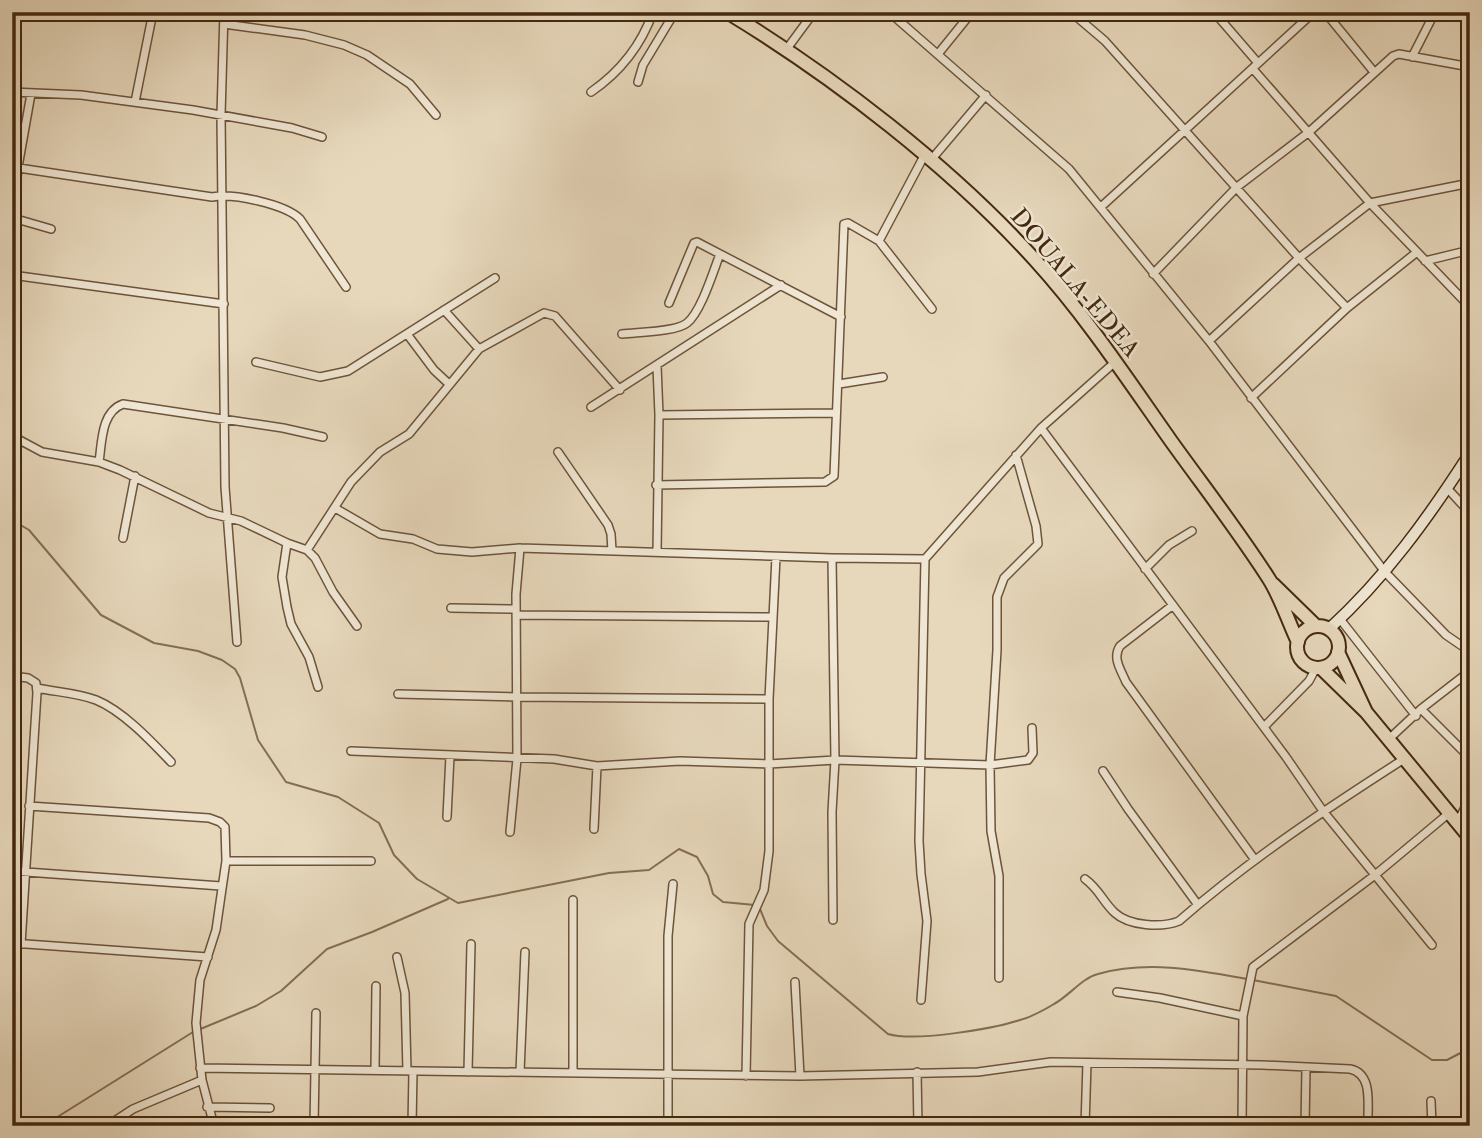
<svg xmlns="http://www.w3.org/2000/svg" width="1482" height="1138" viewBox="0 0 1482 1138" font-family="'IM FELL Double Pica',serif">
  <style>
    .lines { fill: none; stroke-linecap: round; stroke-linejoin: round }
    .stream { stroke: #856e53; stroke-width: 2 }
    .street-casing { stroke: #6d543a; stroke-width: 10 }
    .secondary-casing { stroke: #44280f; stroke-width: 13 }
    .highway-casing { stroke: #44280f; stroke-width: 16 }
    .street { stroke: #efe6d3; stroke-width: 7 }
    .secondary { stroke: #efe6d3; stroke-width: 10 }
    .highway { stroke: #e7d8bc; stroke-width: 12 }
    .labels { text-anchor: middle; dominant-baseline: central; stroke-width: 5; stroke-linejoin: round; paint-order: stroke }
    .street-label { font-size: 24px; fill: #44280f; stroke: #efe6d3 }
  </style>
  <rect width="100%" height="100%" fill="#e7d8bc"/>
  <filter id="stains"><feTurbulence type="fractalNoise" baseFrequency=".00286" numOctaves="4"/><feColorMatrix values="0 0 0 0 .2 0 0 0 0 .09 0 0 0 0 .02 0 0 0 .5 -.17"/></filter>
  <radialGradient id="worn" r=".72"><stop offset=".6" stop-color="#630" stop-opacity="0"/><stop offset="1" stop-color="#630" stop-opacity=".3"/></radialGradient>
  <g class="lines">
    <path class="stream" d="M12,520L29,530L101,615L154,643L198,651L222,660L235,669L240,678L258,740L286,782L338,797L379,823L394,855L417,879L458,903L609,873L649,870L679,849L697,857L708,876L713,894L723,902L755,905
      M760,909L767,926L778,941L888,1034C915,1042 992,1029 1020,1020C1032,1017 1044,1010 1054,1004C1069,996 1082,978 1098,974C1147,960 1198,970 1247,979
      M1253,980L1336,996L1432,1060H1447L1470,1048
      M198,1030L256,1006L281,991L327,949L372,932L448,899
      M43,1126L193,1032"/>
    <g class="street-casing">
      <path id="street" d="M224,12L221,115L225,487L237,642
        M889,12L1069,169L1209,341L1385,572L1446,635L1462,646H1470
        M1071,12L1105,41L1299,258L1347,308
        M1214,12L1258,63
        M1325,12L1374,72
        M224,24L305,35L344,45L367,55L410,84L436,115
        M786,50L814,12
        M938,54L972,12
        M1412,57L1435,12
        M1253,69L1370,203L1470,307
        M638,82L643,65L675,12
        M12,92L81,95L193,110L292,128L322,137
        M591,92C620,72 641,46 653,12
        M135,102L153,12
        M931,160L986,95
        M12,167L212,197C233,193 285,204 300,219L346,287
        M1102,206L1314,12
        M13,218L51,229
        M12,222L18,167L31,94
        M879,241L924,156
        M1425,261L1470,250
        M1153,274L1237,187L1309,132L1393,56L1399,54L1470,67
        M12,275L224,304
        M669,303L694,243L697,242L841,317
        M444,310L479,349
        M407,334L434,370L449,384
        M622,334C637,332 676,332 687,323C701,312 713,272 720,254
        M1209,341L1299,258L1370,203L1470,183
        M256,362L320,377L348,371L495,278
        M839,384L883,377
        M1251,398L1347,308L1417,252
        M591,407L781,285
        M659,415L835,413
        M1041,428L1286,757L1323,811L1432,945
        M12,436L42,452L99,462L120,470L209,513L241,521L287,543L307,550L315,558L333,592L357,626
        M558,452L608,525L611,534L612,551
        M99,462C102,442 101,412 123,404L283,428L323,437
        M656,485L825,482L834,476L844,224L848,223L879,241L932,309
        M1447,488L1470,513
        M335,508L380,534L413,539L437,549L472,552L520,548L832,558L925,559
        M123,538L135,476
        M287,543L282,577L287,607L291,624L309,657L318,687
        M307,550L351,482L380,452L409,434L479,349L544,313L555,316L620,390
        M657,552L659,415L657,366
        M832,558L835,760L832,812L833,920
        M1145,569L1169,545L1192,531
        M1173,605L1120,646C1112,658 1121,670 1126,682L1255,860
        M451,608L516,609
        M516,615L772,617
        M1340,619L1416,716
        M12,676L28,678L36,683L37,693L21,944
        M37,688C56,692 78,693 96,700C123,711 151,741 171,762
        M398,694L517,697L769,699
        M1421,709L1470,671
        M1264,727L1309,681L1316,668
        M1389,739L1421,709L1470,758
        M351,751L554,759L597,766L680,761L769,764L835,760L990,765L1028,760L1033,753L1032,728
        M1103,771L1128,809L1198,905
        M29,806L209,818L220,822L225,827L226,861L216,930L200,980L196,1023L202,1080L214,1126
        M447,817L450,756
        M1457,824L1470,797
        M594,829L597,766
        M510,832L517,759L516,594L520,548
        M226,861H371
        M12,871L221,886
        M1085,879C1099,889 1103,902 1115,913C1129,926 1162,928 1179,921C1249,860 1326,809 1404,759
        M12,943L208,957
        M397,957L405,993L407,1071
        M999,978V876L991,831L990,765L997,650V597L1004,578L1038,544L1036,526L1016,455
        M795,982L800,1076
        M1117,992L1160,998L1243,1016
        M921,1000L927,921L921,874L919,841L925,559L1041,428L1115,362
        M200,1068L800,1076L978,1072L1051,1062L1262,1065L1350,1069C1374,1074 1367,1106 1368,1126
        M375,1070L376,986
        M468,1072L471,944
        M520,1072L525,952
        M917,1072L918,1126
        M573,1073V900
        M746,1076L749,924L764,890L769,851V699L776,557
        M1431,1101L1432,1126
        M207,1107L270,1108
        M107,1126L133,1109L202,1080
        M314,1126L316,1013
        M412,1126L413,1071
        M668,1126V936L673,884
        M1085,1126L1087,1063
        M1242,1126L1243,1016L1253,967L1375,875L1448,814
        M1305,1126L1306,1068"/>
    </g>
    <g class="secondary-casing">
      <path id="secondary" d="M1329,629C1385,578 1429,517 1470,453"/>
    </g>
    <g class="highway-casing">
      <path id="highway" d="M727,12C834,77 951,167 1035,260C1086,316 1128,380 1171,441C1204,487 1239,532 1269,579C1281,598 1288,621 1298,642
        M1273,584L1316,626
        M1297 647a21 21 0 1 1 42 0a21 21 0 1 1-42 0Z
        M1338,652L1366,712
        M1321,668L1366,712L1470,838"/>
    </g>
    <use href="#street" class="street"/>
    <use href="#secondary" class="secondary"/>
    <use href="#highway" class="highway"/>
  </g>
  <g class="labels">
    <g class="street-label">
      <text transform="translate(1075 283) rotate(50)">DOUALA-EDEA</text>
    </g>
  </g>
  <rect width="1482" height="1138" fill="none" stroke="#e7d8bc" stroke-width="42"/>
  <rect x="14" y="14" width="1454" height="1110" fill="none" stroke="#44280f" stroke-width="3.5"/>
  <rect x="21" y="21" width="1440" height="1096" fill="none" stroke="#44280f" stroke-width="2"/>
  <rect width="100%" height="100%" filter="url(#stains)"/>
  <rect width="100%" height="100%" fill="url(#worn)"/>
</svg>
